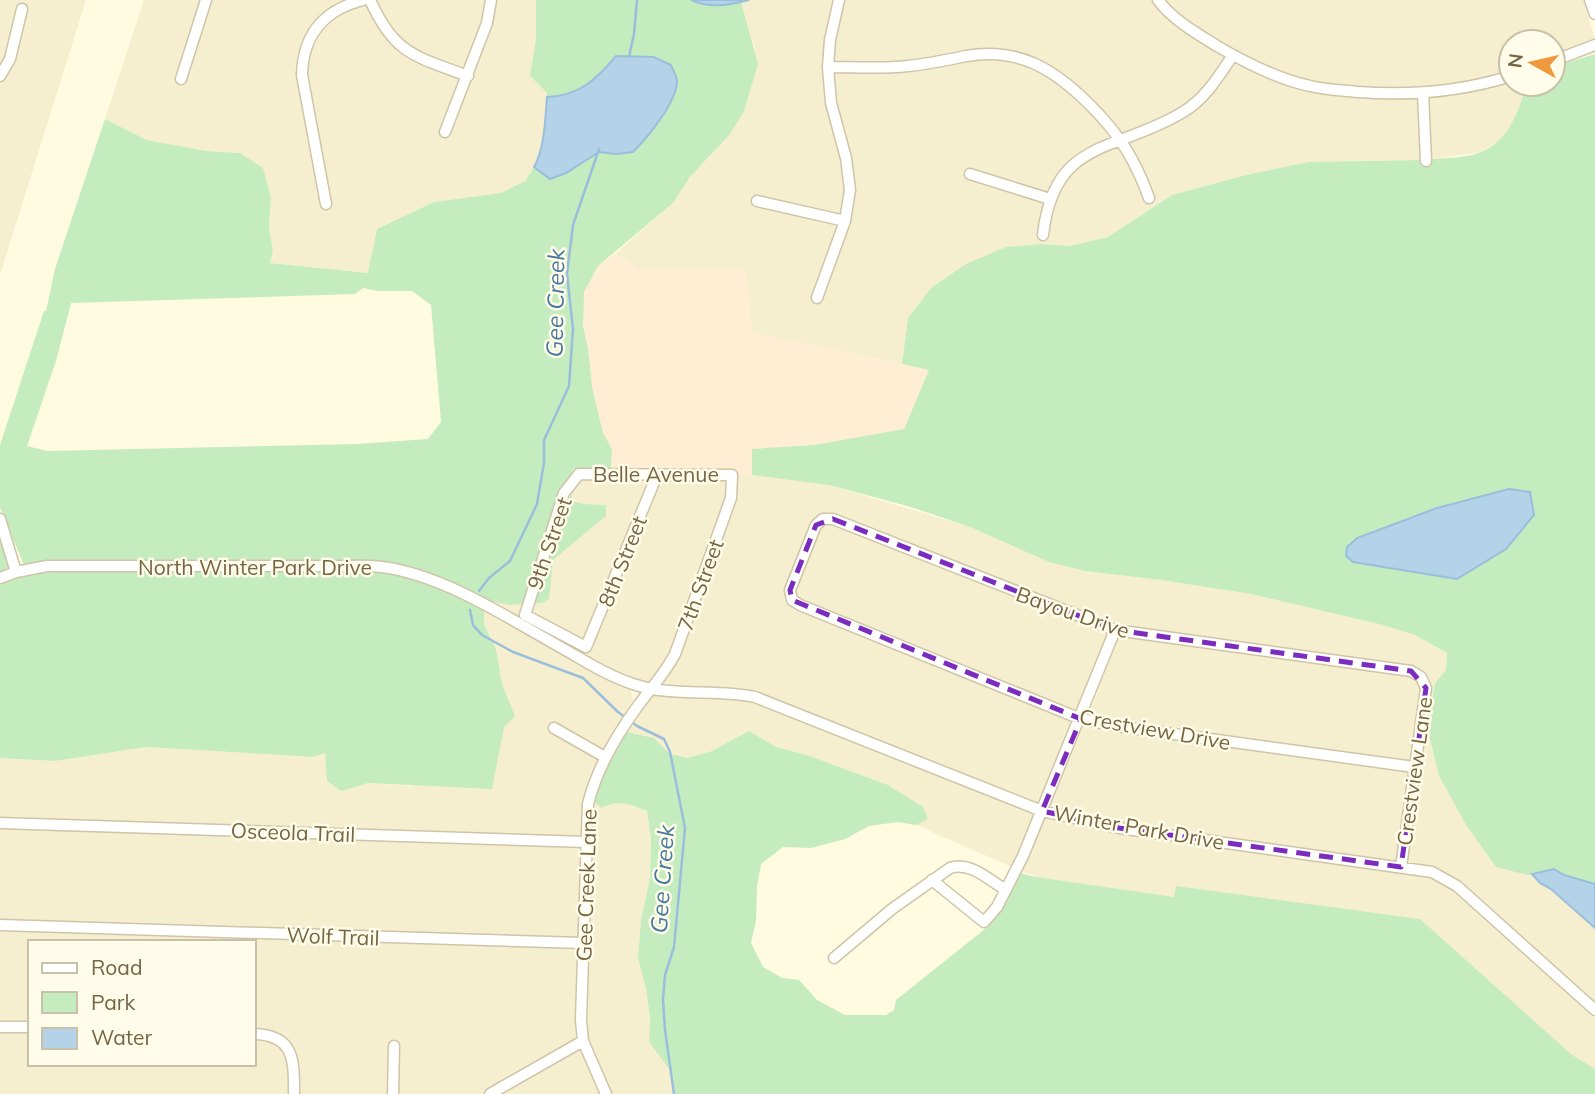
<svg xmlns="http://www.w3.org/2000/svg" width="1595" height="1094" viewBox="0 0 1595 1094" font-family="Mulish,sans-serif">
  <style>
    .residential { fill: #f6efcf }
    .commercial { fill: #ffedd4 }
    .green { fill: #c4ecbf; fill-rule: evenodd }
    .water { fill: #b4d2e8; stroke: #9abedb; stroke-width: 2 }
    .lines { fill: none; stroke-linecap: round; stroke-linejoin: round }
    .stream { stroke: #9abedb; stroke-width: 2.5 }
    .minor-casing { stroke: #cfc4a7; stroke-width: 13 }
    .minor { stroke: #fff; stroke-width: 10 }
    .marked { fill: none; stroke: #7b2cbf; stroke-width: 5; stroke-dasharray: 14 9; stroke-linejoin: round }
    .labels { text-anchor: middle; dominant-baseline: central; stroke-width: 5; stroke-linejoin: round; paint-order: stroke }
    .street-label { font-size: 21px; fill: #766546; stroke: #fffde9 }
    .water-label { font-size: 23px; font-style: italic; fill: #4678a1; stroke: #fffde9 }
  </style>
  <rect width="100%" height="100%" fill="#fefbe1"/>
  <path class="residential" d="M0,0H86L0,275V83L15,60L28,6L18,4L5,57L0,67Z
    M144,0H201L175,82L185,85L211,0H347L326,13L311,26L302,41L297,59V76L323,209L332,207L307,75V60L311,43L319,32L342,13L367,4L382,34L401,54L461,78L439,134L448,138L492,24L497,0H536V39L530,76L547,93L543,138L538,160L525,181L501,193L434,202L377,229L369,273L270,263L273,251L269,227L271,197L240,153L207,151L147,140L105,119Z
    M376,0H486L482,22L464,70L408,47L391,29Z
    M749,0H834L825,39L823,71L826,104L841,158L845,190L841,215L753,196L751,204L839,224L811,300L820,303L849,226L855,191L851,157L836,102L833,71H909L946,66L969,60L993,59L1032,66L1050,76L1073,94L1114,139L1090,146L1069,160L1047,194L967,168L964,176L1044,202L1038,239L1048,240L1055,201L1065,181L1076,167L1094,155L1120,147L1135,173L1145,204L1155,202L1144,170L1129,143L1190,114L1215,91L1235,61L1282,83L1310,91L1378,98H1418L1421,160L1308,162L1246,175L1172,195L1108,237L1068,246L1041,244L908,318L902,364L752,333L745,270H639L615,254L673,203L690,177L714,152L755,47L748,31L741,2Z
    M845,0H1152L1159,10L1190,35L1226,57L1206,86L1183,107L1124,136L1080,88L1057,69L1037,58L1019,53L994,50L908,62H833L835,40Z
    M1164,0H1584L1595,40L1553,56V42H1511V71L1465,84L1423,89L1334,85L1312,82L1286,74L1236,51L1197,29Z
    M1511,81V84H1527L1519,112L1502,138L1481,152L1431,159L1429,97L1468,92Z
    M737,475L773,476L829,485L970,527L1049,562L1085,571L1161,580L1251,594L1383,625L1415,635L1447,653L1446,670L1435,683L1427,727L1439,776L1466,825L1496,867L1527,875L1532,874L1539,883L1551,889L1595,928V1004L1460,882L1433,868L1407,863L1431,689L1428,675L1425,671L1411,666L1117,626L822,513L818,515L811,524L785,588V601L787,605L1074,722L1039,805L757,693L727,688L662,685L679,656L736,499Z
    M582,478L650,479L584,640L531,613L534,604L542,603L548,597L553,560L572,544L606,505L584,504L573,500L571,493Z
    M660,479H727L728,486L726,497L670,653L659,673L650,684L605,667L484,599L510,605L523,604L519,618L589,652L628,563Z
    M825,524H832L1109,633L1078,713L796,598L795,591L821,528Z
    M484,611L600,675L630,688L634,703L603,750L553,722L548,729L599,758L588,781L583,803L581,837L0,819V758L55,761L146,747L313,757L325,753L327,781L341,790L368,783L413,786L504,726L514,716L502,684L496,649L484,623Z
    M1119,636L1409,675L1417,680L1420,689L1409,762L1124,723L1088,716Z
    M654,694L722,697L753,701L1036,813L1012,867L916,825L928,819L887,785L807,755L776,747L749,732L712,751L687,758L670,755L654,738L627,732Z
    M1084,725L1122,732L1408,771L1397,861L1120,823L1049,808Z
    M594,801L601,808L614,802L631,804L647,811L651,838L650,878L641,920L638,958L646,989L650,1018L649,1042L673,1074L675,1094H611L588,1039V944Z
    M1045,816L1118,832L1431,877L1454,889L1595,1015V1083L1021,871Z
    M0,828L581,846L578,939L0,921Z
    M0,930L578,948L577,1038L481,1094H398L399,1042L389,1041L388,1094H299V1062L293,1048L282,1036L267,1030L254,1029V942H30V1023L0,1022Z
    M0,1031L30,1032V1064H254V1039H264L277,1044L285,1053L289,1063V1094H0Z
    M580,1047L601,1094H500Z"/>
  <path class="commercial" d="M614,254L639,270H745L752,333L929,370L904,429L814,445L753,449L752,475H737V470L599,469L611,468L612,449L603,433L592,386L588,348L583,326V293L598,266Z"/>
  <path class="green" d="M536,0H691C707,7 725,7 741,2L758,64L744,111L730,134L690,177L673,203L598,266L584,292L583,326L588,348L592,386L603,433L612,449L611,468L574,469L560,491L523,604L510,605L486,600L383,562H47L24,565L0,508V445L44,311H46L55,269L105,119L147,140L207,151L240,153L263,168L271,197L269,227L273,251L270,263L368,273L377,229L434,202L501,193L525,181L534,167L550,179L599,151L616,154L646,139L673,98L654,57L616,56C597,79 579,96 547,97V93L530,76L536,39ZM363,288L378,291H412L431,305L441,422L428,439L357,444L47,451L27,446L56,361L71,303L355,294Z
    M1595,54V884L1564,875L1554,869L1527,875L1496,867L1466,825L1439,776L1427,727L1435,683L1446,670L1447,653L1415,635L1383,625L1251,594L1161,580L1085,571L1049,562L970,527L911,507L829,485L752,475V449L814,445L904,429L929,370L902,364L908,318L931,288L966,264L1006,247L1041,244L1069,246L1108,237L1172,195L1246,175L1308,162L1421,160V166H1431V159C1446,158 1467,158 1481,152C1509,141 1519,110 1527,84H1553V67ZM1509,489L1534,515L1506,549L1457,579L1353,562L1357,538L1437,508Z
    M571,493L573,501L584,504L606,505V516L553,560L549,599L542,603L534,604Z
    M0,531L14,568L0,573Z
    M340,570C354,571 369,570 383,572C420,578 452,594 484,611V624L496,649L502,684L515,716L504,727L492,789L368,783L341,791L327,781L325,753L313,757L146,747L55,761L0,758V583L22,575L47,571Z
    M749,731L776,747L807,755L888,785L923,807L928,819L916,825L898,822L869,826L845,839L811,848L783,847L761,864L757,886L756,921L751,943L763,967L782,978L799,980L817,1000L845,1015H886L894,1010L896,1000L990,925L1011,871L1036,877L1174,897L1176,886L1420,919L1572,1055L1595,1069V1094H675L673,1074L649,1042L650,1018L646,989L638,958L641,920L650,878L651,838L647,811C630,804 618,799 601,808L594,801C600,775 613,754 627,732L654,738L670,754L687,758L712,751Z"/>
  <path class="water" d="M691,0H749C729,5 711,9 691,0Z
    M616,56L654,57L671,65C673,70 677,77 677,81C677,102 647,138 633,152L616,154L599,152L566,173L550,179L534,167C545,147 545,120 547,97C579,96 597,79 616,56Z
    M1509,489L1530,492L1534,515L1506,549L1457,579L1353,562L1346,556L1347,547L1357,538L1437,508Z
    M1554,869L1564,875L1595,884V928L1551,889L1540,883L1532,874Z"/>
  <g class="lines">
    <path class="stream" d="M629,57L634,34L637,0
      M479,591L489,578L510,561L537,504L544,463V440L569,386L573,329L567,274L573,225L599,149
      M470,610L473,625L482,635L513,652L583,678L618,712L637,726L664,739L670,752L685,828L674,947L665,975L663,999L665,1030L674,1094"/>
    <g class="minor-casing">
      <path id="minor" d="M370,0C395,55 415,56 468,76
        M1158,0C1173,20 1196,33 1217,46C1246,63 1277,79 1310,86C1325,90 1342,90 1358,92C1411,96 1460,92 1511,76
        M1590,0L1595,14
        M1553,61L1595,45
        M828,67C855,67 882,69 908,66C928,64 947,60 966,56C1019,47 1054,69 1090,105C1119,134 1135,159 1149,198
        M0,76L10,59L22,9
        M181,79L206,0
        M1423,93L1426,161
        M445,132L487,23L491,0
        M970,174L1050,199
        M757,201L845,221
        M326,204L302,75C303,34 324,10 363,0
        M1043,235C1054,137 1116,153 1183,112C1205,99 1219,76 1233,55
        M817,298L845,221L850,190L846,158L831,103L828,67L830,40L839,0
        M0,519L16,572
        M0,578L16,572L47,566H340C354,566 368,565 382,567C444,575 508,618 562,648C585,661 608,676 633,684C670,697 716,689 755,697L1042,811L1119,828L1432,872L1457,886L1595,1010
        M554,728L605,757
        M0,823L586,842
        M1401,867L1426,688L1421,677L1411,671L1115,630L833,519H823L816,525L790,590L792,600L800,605L1081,719L1123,727L1414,767
        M932,880L984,922L997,907L1023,856L1115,630
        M0,925L583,943
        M834,958L892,909L950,868C970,861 989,880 1006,890
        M0,1027H30
        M254,1034C295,1035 294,1061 294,1094
        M393,1094L394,1046
        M490,1094L583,1041
        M606,1094L583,1041L581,1020L588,804C597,767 617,734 640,703C653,686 665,673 675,654L731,498L732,475L579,474L564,493L525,615L586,647L657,475"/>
    </g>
    <use href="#minor" class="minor"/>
  </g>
  <path class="marked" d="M833,519L1115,630L1411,671L1426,688L1401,867L1119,828L1042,811L1081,719L792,600L790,590L816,525Z"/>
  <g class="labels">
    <g class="street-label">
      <text x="656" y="474">Belle Avenue</text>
      <text transform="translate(549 543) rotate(-71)">9th Street</text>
      <text transform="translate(622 561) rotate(-68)">8th Street</text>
      <text x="255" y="567">North Winter Park Drive</text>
      <text transform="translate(700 585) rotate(-70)">7th Street</text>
      <text transform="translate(1073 612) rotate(19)">Bayou Drive</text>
      <text transform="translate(1155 729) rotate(10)">Crestview Drive</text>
      <text transform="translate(1414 771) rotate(-82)">Crestview Lane</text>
      <text transform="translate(1139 827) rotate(10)">Winter Park Drive</text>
      <text transform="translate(293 832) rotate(2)">Osceola Trail</text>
      <text transform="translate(586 885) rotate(-88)">Gee Creek Lane</text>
      <text transform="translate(333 936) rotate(2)">Wolf Trail</text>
    </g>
    <g class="water-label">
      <text transform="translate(555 303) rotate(-89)">Gee Creek</text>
      <text transform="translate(662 879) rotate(-86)">Gee Creek</text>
    </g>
  </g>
  <rect x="28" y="940" width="228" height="126" fill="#fffde9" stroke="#c8c0a8" stroke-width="2"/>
  <rect x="42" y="963" width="35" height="10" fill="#ffffff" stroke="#c8c0a8" stroke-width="2"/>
  <text x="91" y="975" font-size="21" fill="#766546">Road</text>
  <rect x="42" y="992" width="35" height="21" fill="#c4ecbf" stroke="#c8c0a8" stroke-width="2"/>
  <text x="91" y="1010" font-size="21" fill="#766546">Park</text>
  <rect x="42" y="1028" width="35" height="21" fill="#b4d2e8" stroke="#c8c0a8" stroke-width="2"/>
  <text x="91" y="1045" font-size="21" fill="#766546">Water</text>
  <g transform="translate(1532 63) rotate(278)"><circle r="33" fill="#fffde9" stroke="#c8c0a8" stroke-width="2"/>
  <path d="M0-5L12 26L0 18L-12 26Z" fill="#f0983d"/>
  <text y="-10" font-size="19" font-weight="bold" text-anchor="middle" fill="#766546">N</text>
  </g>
</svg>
